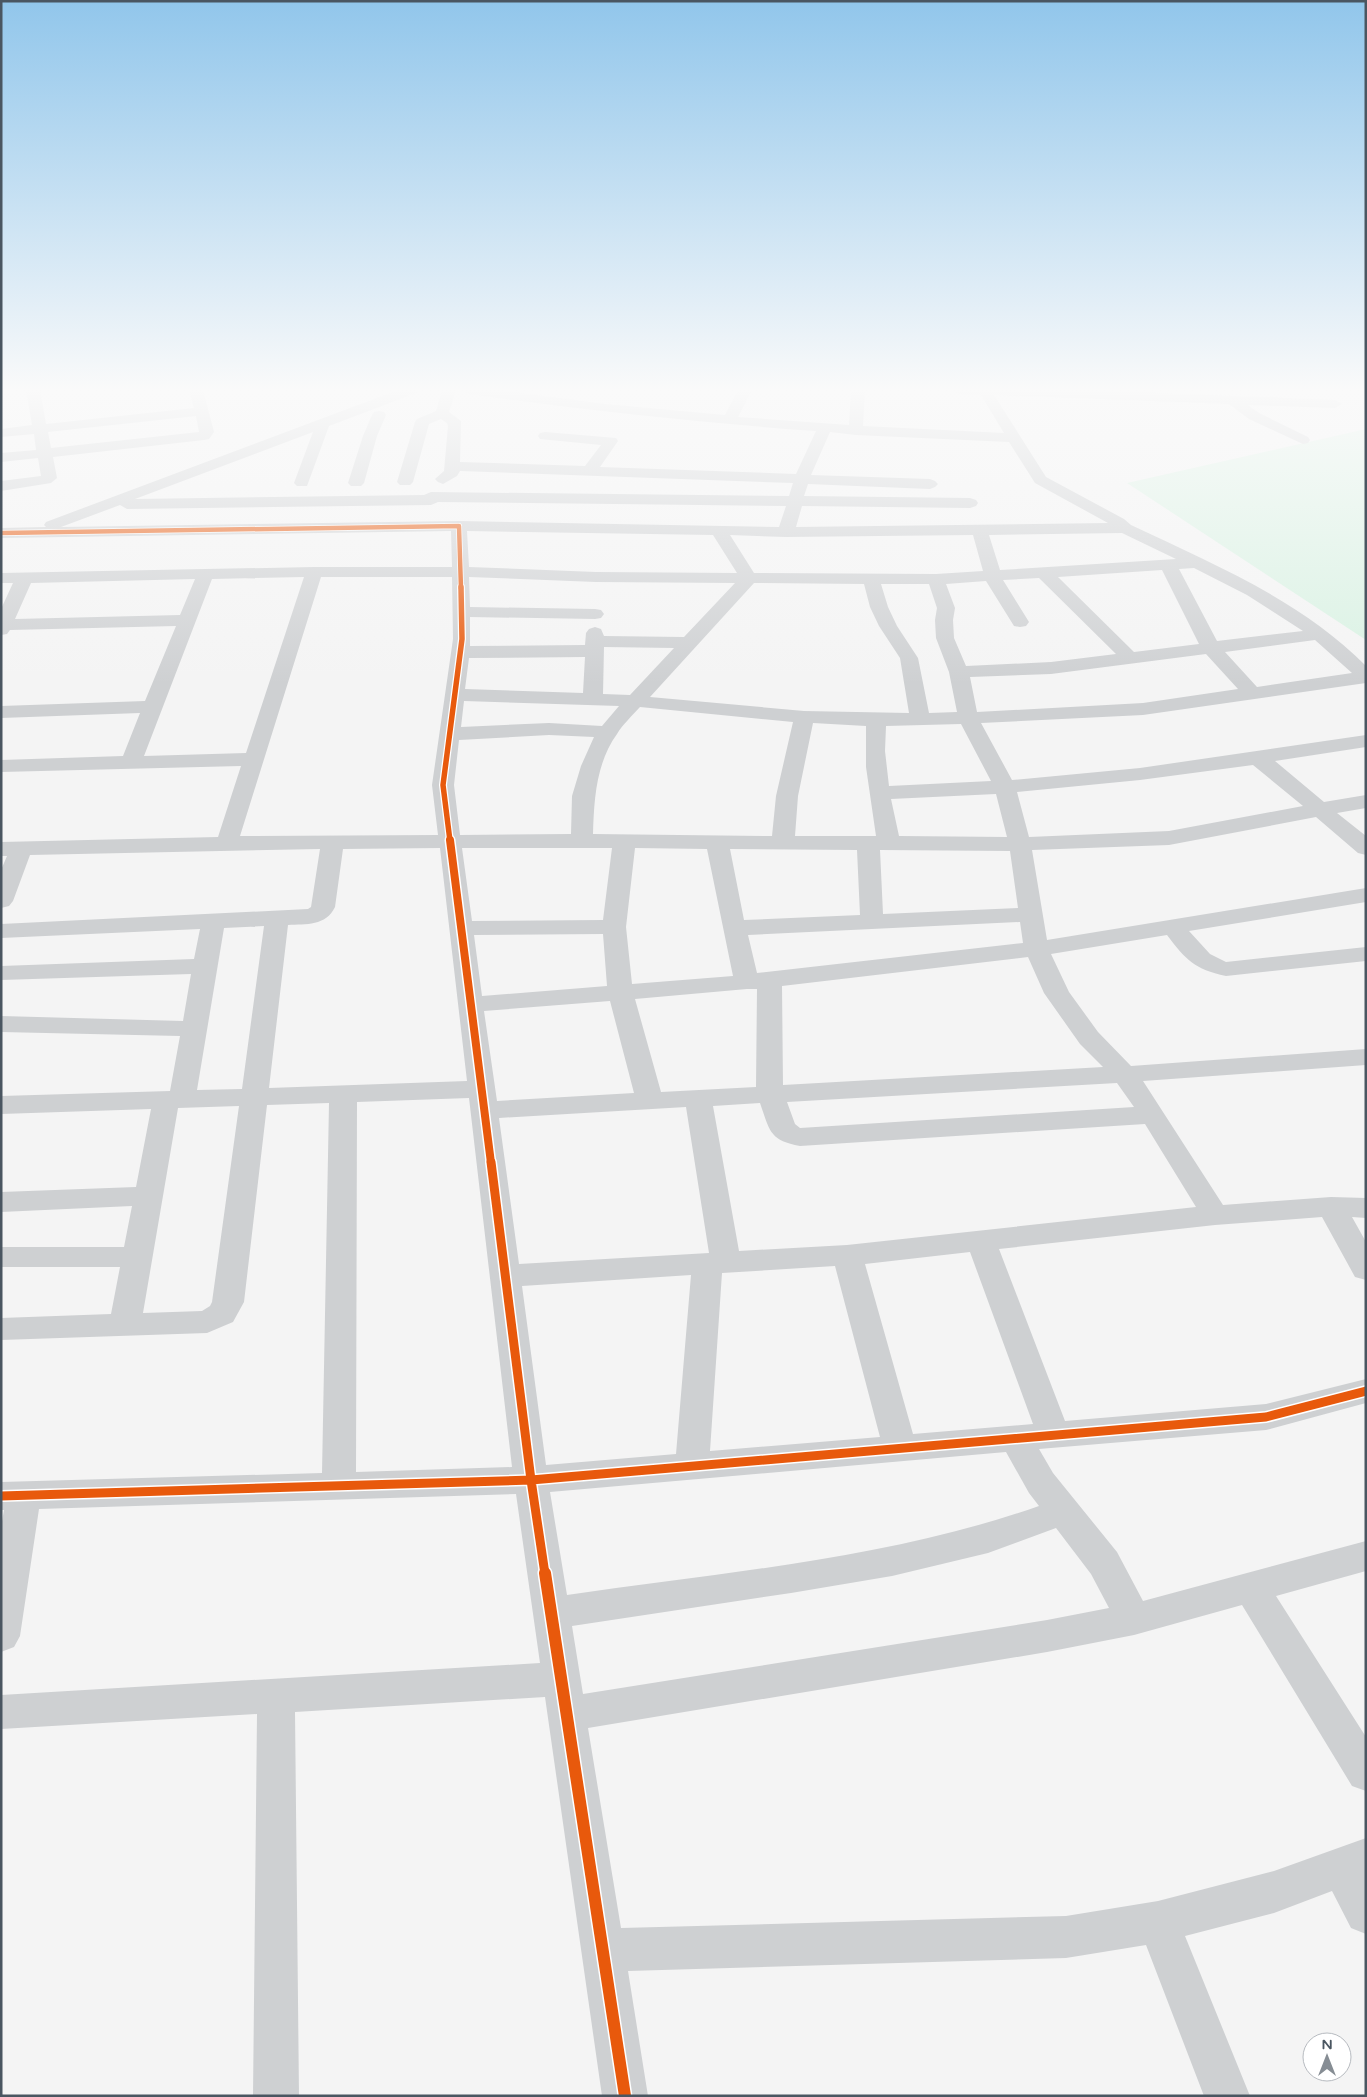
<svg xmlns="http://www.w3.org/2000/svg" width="1367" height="2097" viewBox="0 0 1367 2097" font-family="'Varela Round',sans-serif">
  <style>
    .green { fill: #d9f2e3 }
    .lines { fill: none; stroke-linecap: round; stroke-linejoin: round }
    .minor { fill: #ced0d2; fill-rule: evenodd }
    .cycleway-far4-casing { stroke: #fff; stroke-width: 6 }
    .cycleway-far3-casing { stroke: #fff; stroke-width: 8 }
    .cycleway-far2-casing { stroke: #fff; stroke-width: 11 }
    .cycleway-far1-casing { stroke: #fff; stroke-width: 12 }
    .cycleway-casing { stroke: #fff; stroke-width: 15 }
    .cycleway-far4 { stroke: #e8590c; stroke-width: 4.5 }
    .cycleway-far3 { stroke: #e8590c; stroke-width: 5.5 }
    .cycleway-far2 { stroke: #e8590c; stroke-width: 8 }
    .cycleway-far1 { stroke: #e8590c; stroke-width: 9 }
    .cycleway { stroke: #e8590c; stroke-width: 12 }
  </style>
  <rect width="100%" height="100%" fill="#f4f4f4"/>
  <path class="green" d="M1366,429V640L1127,483Z"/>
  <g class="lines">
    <path class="minor" d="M26,390H40L46,424L194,408L189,390H203L214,432L209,439L204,440L53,457L57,478L51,483L1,491V481L41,476L38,458L1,462V453L36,450L34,434L1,437V429L32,425ZM196,416L199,432L51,448L48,432Z
      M398,390H418L416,393L329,426L307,486H297L294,483L313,432L135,499L424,495L431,492L789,496L793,483L460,471L457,476L443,484L438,482L435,479L444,471L448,426L447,423L441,419L429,424L413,482L410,485H400L397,482L415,422L417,419L436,411L442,390H456L449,412L461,421L460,462L585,466L601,445L540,439L538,436L540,433L545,432L616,438L618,441L600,467L796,474L816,431C700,423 585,410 469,394L462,390H499L605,404L725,415L738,390H752L738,417L849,425L851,390H865L863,426L1004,433L981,395L959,394L952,390H1089L1335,400L1342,404L1335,408L1248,405L1259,413L1308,437L1310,440L1308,443L1303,444L1249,419L1229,404L994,395L1046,477L1124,519L1131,525C1213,564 1301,600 1366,666V683L1143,715L981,723L1012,780L1140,768L1366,735V747L1275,761L1324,802L1366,795V808L1337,813L1366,836V855L1358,853L1316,817L1169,845L1032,850L1047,940L1366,888V902L1189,931L1210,954L1226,962L1366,947V961L1226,976C1194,969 1186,960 1167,935L1051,954L1069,992L1098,1032L1131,1066L1366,1049V1065L1143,1081L1223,1205L1331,1197L1366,1198V1218L1352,1217L1366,1242V1280L1355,1277L1322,1217L1215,1225L999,1249L1065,1421L1266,1404L1366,1379V1403L1266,1430L1039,1449L1053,1473L1117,1552L1143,1601L1366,1541V1571L1276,1596L1366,1737V1791L1352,1786L1242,1605L1134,1635L1047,1652L588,1728L621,1928L1066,1916L1158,1901L1274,1871L1366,1838V1934L1351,1928L1332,1891L1274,1913L1185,1936L1250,2096H1204L1146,1945L1066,1958L628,1971L648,2096H602L545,1697L295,1712L299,2096H253L257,1714L1,1729V1695L540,1663L516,1494L39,1509L20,1636L14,1647L1,1652V1527L4,1510H1V1482L322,1473L329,1103L267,1105L244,1302L233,1322L207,1333L1,1340V1318L111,1314L120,1267H1V1247H124L132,1206L1,1212V1192L136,1187L151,1109L1,1114V1096L170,1091L180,1036L1,1032V1016L183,1021L191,974L1,980V966L194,959L200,929L1,938V924L308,909L311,907L320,849L30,855L13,901L9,906L1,908V870L7,856H1V842L218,837L241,766L1,772V760L123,756L140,713L1,718V706L145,701L176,626L10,630L7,634L1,635V609L13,583H1V573L314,567H452L451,531L1,538V528L46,527L44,525L46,522ZM830,432L856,435L1009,442L1035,483L1108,523L796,527L802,506L970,508L976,506L978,503L976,500L970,498L804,496L808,484L930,489L935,487L938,484L935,481L930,479L811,475ZM438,502L786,506L779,527L459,521L61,527L120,505L127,509L431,505ZM467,531L713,535L737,573L596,572L469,567ZM1122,533L1176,559L1000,570L989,535ZM730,535L786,537L973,535L983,571L936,574L754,573ZM1194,568L1247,595L1303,631L1217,641L1179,569ZM1162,570L1199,644L1134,652L1058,577ZM304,577L246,753L144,756L212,579ZM321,577H452L453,639L432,785L438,835L240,836ZM469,577L596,582L735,583L684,637L604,636L601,629L595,627L589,629L586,633L585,645L470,646V617L595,619L601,618L604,614L601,610L595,609L470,607ZM1039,578L1116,654L1051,662L966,666L954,638L953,620L955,608L946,584L986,581L1014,626L1020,627L1026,626L1029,622L1003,580ZM195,579L180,615L15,619L31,583ZM754,583L864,584L870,607L879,626L900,658L909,713L804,711L650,697ZM881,584H929L937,608L935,620L936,638L949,672L957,712L929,713L918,658L897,626L888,607ZM1315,640L1352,673L1257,687L1225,652ZM604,647L674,648L630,695L603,694ZM1206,654L1238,689L1143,703L977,712L970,677L1051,674ZM585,657L583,693L465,689L469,658ZM464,701L619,706L602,726L549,723L461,727ZM640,707L793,722L776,796L772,836L593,834C594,800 596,763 617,734C623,724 632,716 640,707ZM813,723L866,726V767L876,836H795L798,796ZM961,724L991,781L889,786L885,751L886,726ZM549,735L594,737L581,766L572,796L571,834L460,835L454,785L459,740ZM1253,765L1303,806L1169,831L1029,837L1017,792L1140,780ZM996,794L1007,837L899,836L891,799ZM440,848L467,1081L269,1088L288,925C306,924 326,926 335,907L343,849ZM462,848H612L603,920L472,921ZM635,848L707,849L733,976L632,984L626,927ZM730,849L857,850L860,915L744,920ZM880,850L1010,851L1018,908L883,914ZM1020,922L1023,943L757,973L748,935ZM264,926L242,1089L197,1090L224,928ZM603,934L607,986L482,996L474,935ZM1028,957L1044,993L1080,1044L1103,1067L783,1085L782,986ZM747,989H757L756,1087L661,1092L635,999ZM610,1001L634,1093L497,1101L484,1011ZM1117,1083L1134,1107L800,1128L795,1124L787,1102ZM469,1098L512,1467L356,1472L357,1102ZM760,1103C770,1131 769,1140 800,1146L1145,1124L1196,1207L847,1245L739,1251L713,1106ZM239,1106L212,1302L210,1306L202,1311L143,1313L178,1108ZM686,1107L709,1253L519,1264L499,1118ZM970,1252L1033,1424L913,1434L865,1264ZM835,1266L880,1437L710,1451L722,1273ZM691,1275L676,1454L546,1465L522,1286ZM1006,1452L1029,1493L1039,1506C888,1559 725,1572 567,1595L550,1492ZM1056,1528L1091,1574L1109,1608L1047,1620L583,1694L572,1626L791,1593L892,1576L988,1553Z
      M379,411L384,412L386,415L377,436L364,483L361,486H351L348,483L363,436L372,415L374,412Z"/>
    <g class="cycleway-far4-casing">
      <path id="cycleway-far4" d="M1,533L459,526L461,589"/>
    </g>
    <g class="cycleway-far3-casing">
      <path id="cycleway-far3" d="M450,841L443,785L462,639L461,587"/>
    </g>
    <g class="cycleway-far2-casing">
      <path id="cycleway-far2" d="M450,840L491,1163"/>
    </g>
    <g class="cycleway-far1-casing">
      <path id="cycleway-far1" d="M491,1162L531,1480L545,1574
        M1,1496L531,1480L1266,1417L1366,1391"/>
    </g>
    <g class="cycleway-casing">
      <path id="cycleway" d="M545,1573L625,2096"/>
    </g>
    <use href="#cycleway-far4" class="cycleway-far4"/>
    <use href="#cycleway-far3" class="cycleway-far3"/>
    <use href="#cycleway-far2" class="cycleway-far2"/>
    <use href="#cycleway-far1" class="cycleway-far1"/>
    <use href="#cycleway" class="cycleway"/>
  </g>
  <linearGradient id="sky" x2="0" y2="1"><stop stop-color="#91c6eb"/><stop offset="0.57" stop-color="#fafafa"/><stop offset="1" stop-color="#fafafa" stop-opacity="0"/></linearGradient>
  <rect width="1367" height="684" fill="url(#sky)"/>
  <rect width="1367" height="2097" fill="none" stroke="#4a5661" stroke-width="5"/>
  <g transform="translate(1327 2057)"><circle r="24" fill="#ffffff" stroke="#b7bbc0"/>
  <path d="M0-4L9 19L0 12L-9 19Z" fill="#868d94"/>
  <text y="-8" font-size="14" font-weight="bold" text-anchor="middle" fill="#4a5661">N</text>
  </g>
</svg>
